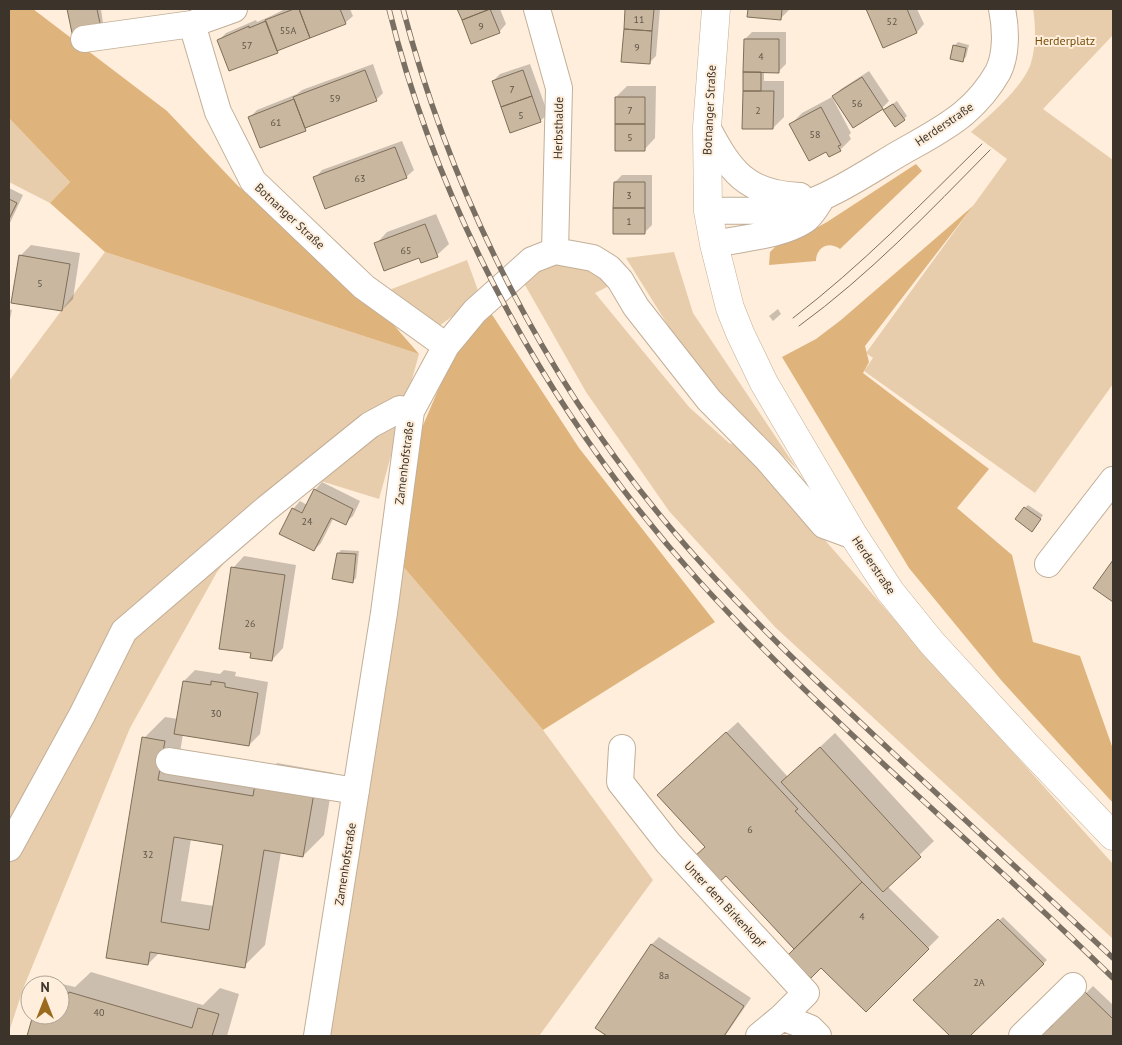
<svg xmlns="http://www.w3.org/2000/svg" width="1122" height="1045" viewBox="0 0 1122 1045" font-family="'PT Sans',sans-serif">
  <style>
    .green { fill: #e8cdac }
    .forest { fill: #dfb37c }
    .shadow { fill: #0003; fill-rule: evenodd }
    .building { fill: #c9b79f; stroke: #7f6e58; fill-rule: evenodd }
    .lines { fill: none; stroke-linecap: round; stroke-linejoin: round }
    .minor-casing { stroke: #c2af98; stroke-width: 28 }
    .major-casing { stroke: #c2af98; stroke-width: 29 }
    .minor { stroke: #fff; stroke-width: 26 }
    .major { stroke: #fff; stroke-width: 28 }
    .tram { stroke: #7a6f63; stroke-width: 1 }
    .rail-casing { stroke: #7a6f63; stroke-width: 5.5 }
    .rail { stroke: #feeedb; stroke-width: 4; stroke-dasharray: 11; stroke-linecap: butt }
    .labels { text-anchor: middle; dominant-baseline: central; stroke-width: 4; stroke-linejoin: round; paint-order: stroke }
    .number-label { font-size: 10px; fill: #5f5548 }
    .park-label { font-size: 12px; fill: #774e09; stroke: #feeedb }
    .street-label { font-size: 12px; fill: #3c342b; stroke: #feeedb }
  </style>
  <rect width="100%" height="100%" fill="#feeedb"/>
  <path class="green" d="M1033,9H1113V35L1043,109L1113,160V384L1035,493L864,371L873,358L866,353L1007,159L971,132C991,114 1019,91 1030,66C1036,49 1036,26 1033,9Z
    M9,118L70,182L50,203L9,182Z
    M105,252L419,354L379,499L295,473L217,572L130,728L23,989L9,1032V381Z
    M674,252L693,313L797,469L714,390L692,364L626,258Z
    M467,260L480,296L435,329L384,292Z
    M557,261C581,265 592,270 611,285L595,293L689,407L729,443L743,447L918,646L1113,864V939L775,627L669,511L586,392L521,278Z
    M401,564L543,730L653,880L539,1036H330Z"/>
  <path class="forest" d="M9,9H33L167,111L237,185L379,308L419,354L105,252L50,203L70,182L9,118Z
    M916,164L922,171L840,249C828,240 816,248 816,261L769,265L770,252L776,246L796,239L827,222Z
    M973,206L865,346L869,362L863,373L989,469L957,508L1012,555L1033,642L1080,656L1113,749V803L1001,680L909,568L782,357L816,339L841,320Z
    M489,310L579,448L715,622L543,730L401,564L421,430L454,353Z"/>
  <path class="shadow" d="M68,9H101L103,23L100,26L73,31Z
    M285,9H350L353,16L345,23L219,40L226,33L256,20L257,22L271,16Z
    M458,9H500L506,24L499,32L472,42Z
    M626,9H660L656,56L649,63L622,61Z
    M749,9H790L780,19L749,16Z
    M867,9H917L924,24L917,32L884,46Z
    M752,32H786V64L778,72L764,71V81H784V117L773,128H743L745,39Z
    M958,42L969,45L966,57L962,61L951,58L955,45Z
    M373,64L383,93L376,100L310,124L305,130L250,117L257,110L297,94L302,90Z
    M530,64L548,114L540,121L493,81L500,74Z
    M869,71L889,101L882,108L834,96L841,89Z
    M627,86H656L655,138L644,150L616,97Z
    M832,97L851,133L849,135L851,139L840,150L827,151L791,124L802,113Z
    M897,101L907,116L904,119L888,107Z
    M402,141L414,170L406,177L315,178L322,170Z
    M622,175H652V225L645,232L615,182Z
    M9,188L23,195L9,225Z
    M436,214L449,244L437,255L421,261L419,256L376,244L387,232Z
    M31,245L80,253L73,299L62,310L20,256Z
    M9,309L12,310L9,323Z
    M778,309L781,314L773,321L769,316Z
    M322,482L360,501L353,516L345,523L334,517L321,543L314,550L293,509L300,501L307,505L315,490Z
    M1028,505L1043,515L1035,527L1025,508Z
    M341,550L359,551L356,578L352,582L338,554Z
    M244,556L296,565L283,648L272,660L252,652L233,568Z
    M195,670L220,674L224,670L236,672L235,676L268,682L260,734L249,745L183,734L179,759L267,774L277,763L334,773L324,835L303,856L281,852L265,945L244,966L159,953L148,964L144,738L165,717L178,719L184,681ZM191,839L224,844L214,906L181,901Z
    M738,722L788,777L835,733L934,841L887,886L939,937L866,1010L821,966L796,949L726,874L706,847L669,784Z
    M1003,917L1047,960L968,1036H952L915,1000Z
    M659,937L751,998L725,1036H610L596,1027L652,944Z
    M91,972L203,1005L220,988L239,994L227,1036H28L34,1015H60V985H56L58,983L75,987Z
    M1093,986L1113,1005V1036H1041L1054,1024L1071,991L1080,999Z"/>
  <path class="building" d="M67,9H97L101,28L72,33Z
    M294,9H299L310,38L277,51L265,20Z
    M299,9H340L346,24L310,38Z
    M457,9H490L462,20Z
    M490,9L500,33L471,44L462,20Z
    M625,9H654L652,31L624,29Z
    M748,9H782L781,20L747,17Z
    M866,9H907L917,33L883,48Z
    M266,21L278,53L229,71L217,40L249,26V28Z
    M624,29L652,31L650,64L621,62Z
    M744,39H779V73L743,72Z
    M953,45L966,48L963,62L950,59Z
    M365,70L377,101L305,128L293,97Z
    M523,70L532,96L501,107L492,81Z
    M743,72H761V91H743Z
    M862,77L883,109L853,128L832,96Z
    M743,91H774L773,129H742Z
    M532,96L541,122L510,133L501,107Z
    M615,97H645V124H615Z
    M294,99L306,131L260,148L248,117Z
    M893,104L905,120L895,127L883,110Z
    M821,107L841,145L838,146L841,151L829,157L826,152L809,161L789,124Z
    M615,124H645V151H615Z
    M395,147L407,178L325,209L313,177Z
    M614,182H645V208H613Z
    M9,199L17,203L9,219Z
    M613,208H645V234H613Z
    M425,224L438,257L421,263L419,258L384,271L374,243Z
    M19,255L70,264L62,311L11,303Z
    M314,489L353,509L346,525L331,518L314,551L279,534L292,508L302,513Z
    M1024,507L1041,519L1032,532L1015,519Z
    M337,553L356,554L353,583L332,579Z
    M1113,560V602L1093,588Z
    M231,567L285,575L272,661L250,658L251,653L219,649Z
    M183,681L211,685V681L225,683V687L258,693L249,746L174,734Z
    M726,732L798,809L795,811L862,882L794,949L726,876L719,882L695,856L705,847L657,795Z
    M142,737L165,741L158,780L253,796L255,784L314,793L303,857L264,850L245,968L150,952L148,965L106,958ZM174,837L223,845L209,930L161,922Z
    M820,747L921,857L883,892L781,782Z
    M862,882L929,949L866,1012L821,968L811,978L788,955Z
    M998,919L1044,964L970,1036H950L913,1000Z
    M651,944L744,1006L724,1036H607L595,1028Z
    M69,992L192,1028L198,1008L219,1014L212,1036H27L33,1015H60V1010L63,1011Z
    M1085,992L1113,1019V1036H1040L1053,1025L1044,1017L1072,1006Z"/>
  <g class="lines">
    <g class="minor-casing">
      <path id="minor" d="M537,9L559,88L555,251
        M192,24L218,112L253,181L364,287L446,346
        M84,39L192,24L234,9
        M707,127C730,171 746,194 800,196
        M708,211C737,210 771,213 799,206C831,197 871,170 900,153C921,141 945,129 964,113C978,101 989,88 998,72C1007,54 1006,28 1002,9
        M714,244C742,238 781,236 805,220C811,216 816,207 820,201
        M1048,564L1113,480
        M622,748L620,782L668,843L806,993L782,1017L759,1036
        M169,761L356,791
        M9,848L82,715L124,631L267,508L370,425L400,409L411,411
        M782,1017L810,1028L818,1036
        M317,1036L384,613L411,411L446,346L475,311L532,260L555,251L593,258L609,268L620,280L636,307L709,400L768,460L824,525L854,536
        M1022,1036L1073,986"/>
    </g>
    <g class="major-casing">
      <path id="major" d="M716,9L707,127L708,211L714,244L730,308L740,333L764,383L854,536L890,591L932,643L1026,745L1113,836"/>
    </g>
    <use href="#minor" class="minor"/>
    <use href="#major" class="major"/>
    <path class="tram" d="M793,318C861,266 921,204 982,144
      M799,326C869,275 929,212 990,150"/>
    <g class="rail-casing">
      <path id="rail" d="M389,9C441,219 554,420 698,580C827,722 977,844 1113,978
        M403,9C453,199 546,382 674,532C746,617 828,692 909,768C978,831 1045,895 1113,958"/>
    </g>
    <use href="#rail" class="rail"/>
  </g>
  <g class="labels">
    <g class="number-label">
      <text x="639" y="19">11</text>
      <text x="892" y="21">52</text>
      <text x="481" y="26">9</text>
      <text x="288" y="30">55A</text>
      <text x="247" y="45">57</text>
      <text x="637" y="47">9</text>
      <text x="761" y="56">4</text>
      <text x="512" y="89">7</text>
      <text x="335" y="98">59</text>
      <text x="857" y="103">56</text>
      <text x="630" y="110">7</text>
      <text x="758" y="110">2</text>
      <text x="521" y="115">5</text>
      <text x="276" y="122">61</text>
      <text x="815" y="134">58</text>
      <text x="630" y="137">5</text>
      <text x="360" y="178">63</text>
      <text x="629" y="195">3</text>
      <text x="629" y="221">1</text>
      <text x="406" y="250">65</text>
      <text x="40" y="283">5</text>
      <text x="307" y="521">24</text>
      <text x="250" y="623">26</text>
      <text x="216" y="713">30</text>
      <text x="750" y="829">6</text>
      <text x="148" y="854">32</text>
      <text x="862" y="916">4</text>
      <text x="664" y="975">8a</text>
      <text x="979" y="982">2A</text>
      <text x="99" y="1012">40</text>
    </g>
    <g class="park-label">
      <text x="1065" y="40">Herderplatz</text>
    </g>
    <g class="street-label">
      <text transform="translate(709 110) rotate(-87)">Botnanger Straße</text>
      <text transform="translate(944 124) rotate(-34)">Herderstraße</text>
      <text transform="translate(558 128) rotate(-89)">Herbsthalde</text>
      <text transform="translate(290 216) rotate(43)">Botnanger Straße</text>
      <text transform="translate(404 463) rotate(-83)">Zamenhofstraße</text>
      <text transform="translate(874 565) rotate(56)">Herderstraße</text>
      <text transform="translate(345 864) rotate(-81)">Zamenhofstraße</text>
      <text transform="translate(725 904) rotate(47)">Unter dem Birkenkopf</text>
    </g>
  </g>
  <rect width="1122" height="1045" fill="none" stroke="#3c342b" stroke-width="20"/>
  <g transform="translate(45 1000)"><circle r="24" fill="#feeedb" stroke="#b0a495"/>
  <path d="M0-4L9 19L0 12L-9 19Z" fill="#9b6a1e"/>
  <text y="-8" font-size="14" font-weight="bold" text-anchor="middle" fill="#3c342b">N</text>
  </g>
</svg>
